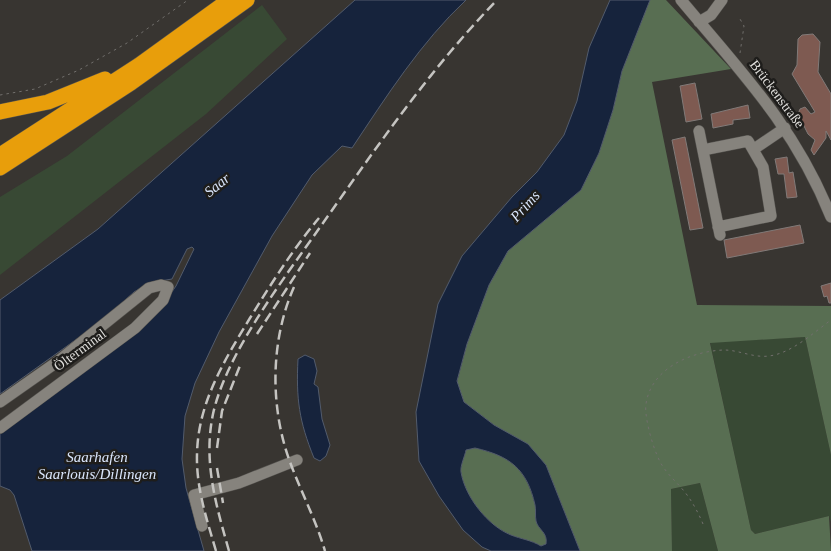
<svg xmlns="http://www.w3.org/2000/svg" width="831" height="551" viewBox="0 0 831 551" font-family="Georgia,serif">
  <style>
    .green { fill: #384934 }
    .forest { fill: #586e52 }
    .water { fill: #16233c; stroke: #525b6c; fill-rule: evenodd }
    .building { fill: #7e5a51; stroke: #817a78 }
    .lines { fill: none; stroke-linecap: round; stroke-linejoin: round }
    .minor-casing { stroke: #55534f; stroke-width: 12 }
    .highway-casing { stroke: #55534f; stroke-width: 16 }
    .path { stroke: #716f6c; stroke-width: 1; stroke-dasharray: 2.5 4; stroke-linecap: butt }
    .minor { stroke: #86837d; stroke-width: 11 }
    .highway { stroke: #e89e0b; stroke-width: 15 }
    .rail { stroke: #c5c4c1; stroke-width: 2.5; stroke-dasharray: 10 5; stroke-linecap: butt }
    .labels { text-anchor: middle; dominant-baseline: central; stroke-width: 5; stroke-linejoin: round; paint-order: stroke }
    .street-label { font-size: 14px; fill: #dfdedb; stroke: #1e1d1b }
    .water-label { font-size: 15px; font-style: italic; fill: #d9e5fb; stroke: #1e1d1b }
  </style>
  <rect width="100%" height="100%" fill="#383531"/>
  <path class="green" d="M262,5L287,39L206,114L0,275V197L67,156Z
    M805,337L831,455V522L829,516L755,534L751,530L710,342Z
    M700,483L718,551H672L671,489Z"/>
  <path class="forest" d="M650,0H666L731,69L652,82L697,305L831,306V455L805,337L710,343L751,530L755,534L829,516L831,551H718L700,483L671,489L672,551H580L546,465L464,402L457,382L467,344L489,285L508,251L581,190L599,153L613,110L622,71Z
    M475,448C510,456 526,468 535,505C536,510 535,516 536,520C538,530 548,532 546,544L541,546C531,540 521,539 511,535C488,526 465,497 461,472C460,466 465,456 466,449Z"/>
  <path class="water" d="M355,0H466C421,42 386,97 352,148L342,146L312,175L272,236L219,332L195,383L185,416L182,459L186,488L204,551H32L14,495L10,490L0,486V432L160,309L176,286L194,249L192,247L187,249L172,279L149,283L134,292L102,321L0,394V300L98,229Z
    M610,0H650L622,71L613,110L599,153L581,190L508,251L489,285L467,344L457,381L464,402L494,425L528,444L546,465L580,551H491L482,547L463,530L439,496L419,461L416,412L438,304L462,256L512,197L537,172L564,135L577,101L589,48ZM475,448C510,456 527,469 535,505C536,510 535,516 536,521C538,530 548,532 546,544L541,546C531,540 521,539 511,535C488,526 465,497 461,472C460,466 465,456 466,450Z
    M305,355L314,359L317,371L314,384L318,387L322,419L330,445L326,456L320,461L314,458C299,421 296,399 298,359Z"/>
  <path class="building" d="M813,34L820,42L818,72L831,94V140L826,131V138L814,155L811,150L815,140L808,134L798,114L800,109L805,107L811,114L815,112L792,74L797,65L798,39L802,35Z
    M695,83L702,119L686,122L680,86Z
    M748,105L750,118L733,120V124L713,128L711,114Z
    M685,137L703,228L690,230L672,140Z
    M787,157L789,173L793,172L797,197L787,198L784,174H778L775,159Z
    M800,225L804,243L727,258L724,240Z
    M831,283V303H829L827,296L824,297L821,286Z"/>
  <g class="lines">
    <g class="minor-casing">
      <path id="minor" d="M681,0C742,73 795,127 831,217
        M699,22L711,15L722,0
        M699,131L720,235
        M754,149L785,128
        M703,150L748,141L763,167L771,216L718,227
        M0,402L57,362L149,288L161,285L168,287L163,300L135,328L0,428
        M202,526L194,495L239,483L297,460"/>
    </g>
    <g class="highway-casing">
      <path id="highway" d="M0,112L48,102L105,79
        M0,155L139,65L229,0
        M0,168L131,83L247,0"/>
    </g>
    <path class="path" d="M740,53L744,26L740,19
      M0,95L35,89L79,70L127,43L188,0
      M703,524C698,512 692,501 684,491C674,479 663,471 657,455C652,444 644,415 646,404C651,368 692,351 724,350C739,350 753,358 769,356C792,353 813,333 831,320"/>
    <use href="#minor" class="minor"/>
    <use href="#highway" class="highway"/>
    <path class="rail" d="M294,287C270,341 270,408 290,462C301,492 316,520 325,551
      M257,334L310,253
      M217,448L222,411L241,363
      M217,468L223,503
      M216,551C207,520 196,488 197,454C198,403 224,361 250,318C271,284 293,249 319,218
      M229,551C216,505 203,462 213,414C226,354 283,280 318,230C374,151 429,70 497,0"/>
  </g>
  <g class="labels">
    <g class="street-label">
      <text transform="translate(777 94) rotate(53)">Brückenstraße</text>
      <text transform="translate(80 350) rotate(-36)">Ölterminal</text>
    </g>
    <g class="water-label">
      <text transform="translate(217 185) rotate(-39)">Saar</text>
      <text transform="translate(525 206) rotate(-48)">Prims</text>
      <text x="97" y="457">Saarhafen<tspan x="97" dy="17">Saarlouis/Dillingen</tspan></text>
    </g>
  </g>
</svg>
